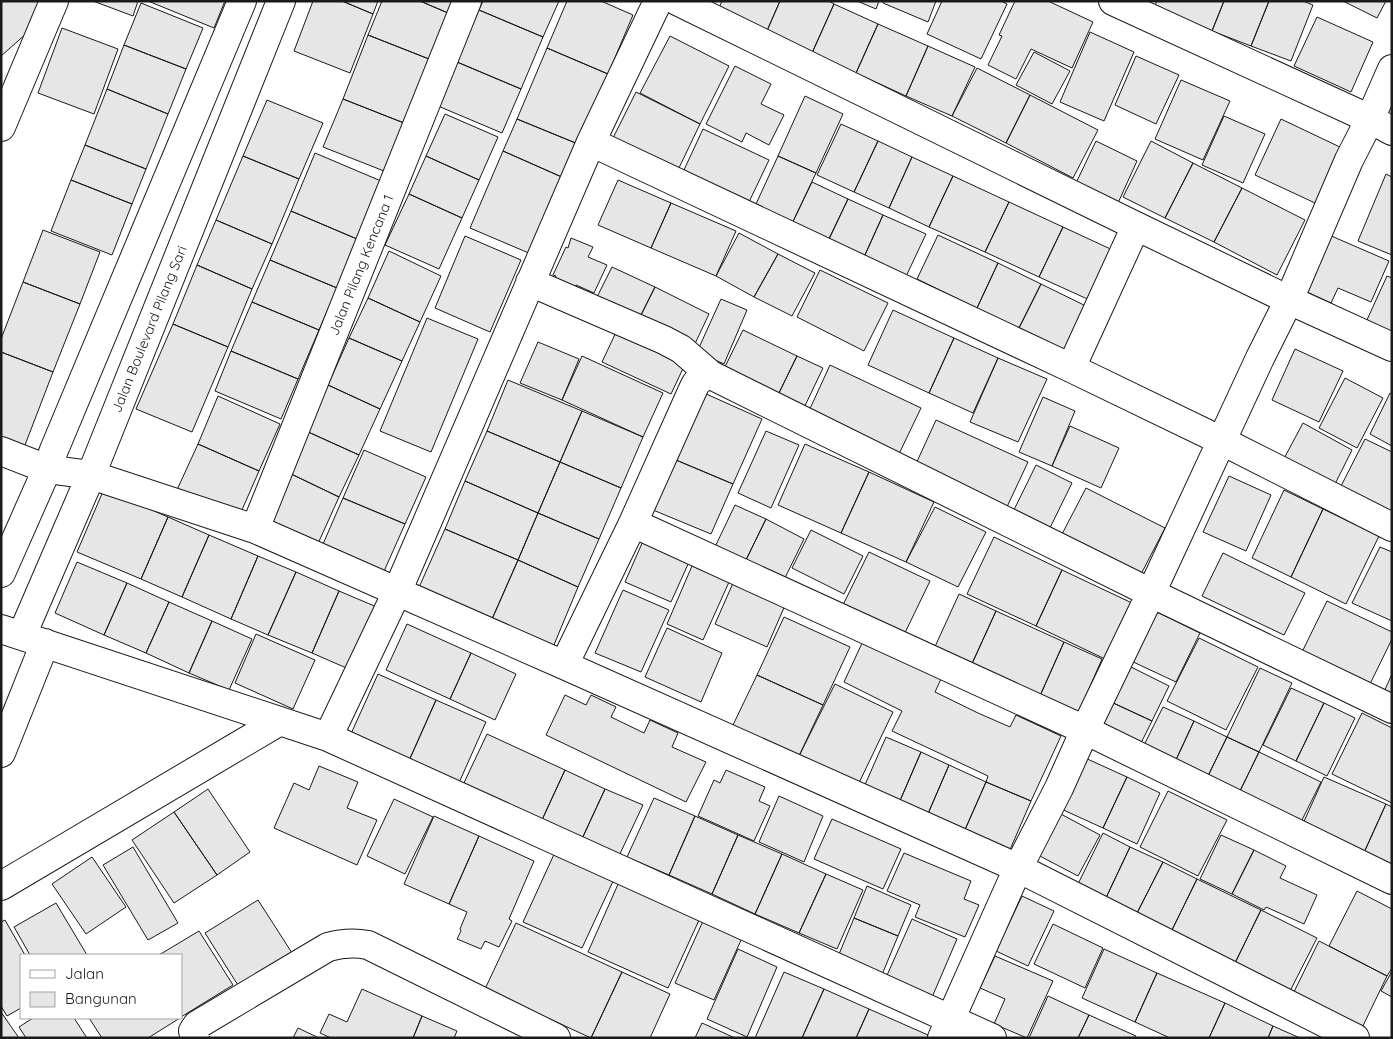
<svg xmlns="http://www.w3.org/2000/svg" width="1393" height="1039" viewBox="0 0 1393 1039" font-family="Quicksand,sans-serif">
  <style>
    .building { fill: #e6e6e6; stroke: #1a1a1a }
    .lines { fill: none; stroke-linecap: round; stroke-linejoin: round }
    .minor-casing { stroke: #1a1a1a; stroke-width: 30 }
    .minor { stroke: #fff; stroke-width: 28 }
    .labels { text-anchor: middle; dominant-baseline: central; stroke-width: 4; stroke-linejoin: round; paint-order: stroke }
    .street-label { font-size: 14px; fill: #1a1a1a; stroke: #fff }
  </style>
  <rect width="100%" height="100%" fill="#fff"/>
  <path class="building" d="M1,1H42L35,26L1,56Z
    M93,1H138L133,16Z
    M148,1H225L214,28Z
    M313,1H342L373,14L350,73L294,51Z
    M342,1H378L373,14Z
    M382,1H420L448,13L429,59L368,35Z
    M420,1H453L448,13Z
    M483,1H559L543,37L479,10Z
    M567,1H601L633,15L608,74L547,48Z
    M722,1H780L766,33L718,10Z
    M780,1H829L834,4L812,53L766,33Z
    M857,1H879L876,9Z
    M883,1H936L928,22L883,3Z
    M942,1H1001L1007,4L981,59L927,34Z
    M1015,1H1048L1093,22L1072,68L1031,49L1016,79L988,65L1002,36L999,35Z
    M1157,1H1224L1212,31L1154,8Z
    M1224,1H1269L1251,46L1212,31Z
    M1269,1H1303L1313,5L1291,61L1251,46Z
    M1343,1H1386L1377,18Z
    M141,3L203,28L186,69L124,45Z
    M834,4L878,24L856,73L812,53Z
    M479,10L543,37L521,89L457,62Z
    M1317,17L1373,42L1351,92L1294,66Z
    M878,24L928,46L906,96L856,73Z
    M62,28L118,49L94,114L38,93Z
    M1090,32L1134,52L1104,121L1060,102Z
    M368,35L429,59L404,123L343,99Z
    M670,36L729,66L700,124L640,93Z
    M124,45L186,69L168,114L107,89Z
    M928,46L975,67L952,116L906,96Z
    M547,48L608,74L578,144L517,119Z
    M1034,52L1070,71L1052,104L1016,85Z
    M1136,56L1179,75L1156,124L1115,105Z
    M457,62L521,89L502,133L438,106Z
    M735,66L771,84L761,104L784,115L769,145L746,133L742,142L706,124Z
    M977,68L1030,95L1006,143L952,116Z
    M1181,80L1230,101L1203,160L1155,139Z
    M107,89L168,114L146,169L85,145Z
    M636,92L700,124L678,170L613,138Z
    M1030,95L1098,130L1073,178L1006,143Z
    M805,96L843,114L816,173L778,156Z
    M343,99L404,123L384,171L323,147Z
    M267,100L323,123L299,179L243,156Z
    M445,114L498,137L479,180L426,156Z
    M1224,116L1265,134L1243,183L1202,165Z
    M517,119L578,144L564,178L503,151Z
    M1281,119L1342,148L1315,203L1255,175Z
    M841,124L878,141L854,192L817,175Z
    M703,129L769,160L749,202L683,172Z
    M878,141L912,157L889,208L854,192Z
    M1096,141L1137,161L1118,203L1076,183Z
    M1151,141L1193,163L1165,218L1123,197Z
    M85,145L146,169L132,204L71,180Z
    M503,151L564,178L531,254L470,228Z
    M315,153L381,181L357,239L291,211Z
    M243,156L299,179L272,244L216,220Z
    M426,156L479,180L462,218L409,194Z
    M778,156L816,173L788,232L751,215Z
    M912,157L953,176L929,227L889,208Z
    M1193,163L1242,188L1214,242L1165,218Z
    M1386,174L1392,177V255L1358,241Z
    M953,176L1009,202L985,252L929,227Z
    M71,180L132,204L112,255L51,231Z
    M618,180L671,203L651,248L598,225Z
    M812,182L848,199L824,249L788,232Z
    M1242,188L1305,220L1277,275L1214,242Z
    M409,194L462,218L439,269L385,245Z
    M848,199L883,215L860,266L824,250Z
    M1009,202L1063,227L1039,277L985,252Z
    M671,203L736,231L716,276L651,248Z
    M291,211L357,239L337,288L270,260Z
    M883,215L926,234L902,285L860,266Z
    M216,220L272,244L252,289L197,265Z
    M1063,227L1117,252L1094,302L1039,277Z
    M43,230L100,252L80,304L23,282Z
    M739,233L778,254L754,297L716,276Z
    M938,235L998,263L977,308L917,279Z
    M1329,235L1389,261L1371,302L1338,288L1331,303L1307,292Z
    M465,236L521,260L490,332L435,308Z
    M571,238L593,247L588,257L607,265L594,293L576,285L573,293L552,284L556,276L553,275L566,247L568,248Z
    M389,251L441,276L420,322L368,298Z
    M778,254L815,273L792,316L754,297Z
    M270,260L337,288L319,330L252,302Z
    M998,263L1041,284L1019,328L977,308Z
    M197,265L252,289L228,347L173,324Z
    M612,267L655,287L638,321L595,301Z
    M820,270L888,303L864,351L797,317Z
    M1387,276L1392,278V333L1366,322Z
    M23,282L80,304L53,372L1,352V339Z
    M1041,284L1092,309L1070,353L1019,328Z
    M655,287L709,314L693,348L638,321Z
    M368,298L420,322L402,361L349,338Z
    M721,299L747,310L724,364L697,352Z
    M252,302L319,330L298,379L231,351Z
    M893,310L954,338L929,393L868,365Z
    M427,318L478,339L431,452L380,431Z
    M173,324L228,347L192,432L136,409Z
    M618,328L687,360L671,394L602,362Z
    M743,330L797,356L776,399L722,373Z
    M349,338L402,361L380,409L328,385Z
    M954,338L998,358L973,413L929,393Z
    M538,342L579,359L562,400L520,383Z
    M1295,349L1343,371L1319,422L1272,400Z
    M231,351L298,379L281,419L215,391Z
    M1,352L53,372L20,458L1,450Z
    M582,356L663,393L643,437L562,400Z
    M797,356L823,368L802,412L776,399Z
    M998,358L1047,379L1018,442L970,422Z
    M830,365L921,408L898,456L808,413Z
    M1345,378L1383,398L1357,448L1319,428Z
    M508,380L582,411L560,462L487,431Z
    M328,385L380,409L359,455L306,431Z
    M704,393L762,419L733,484L676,460Z
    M1390,393L1392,394V446L1370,434Z
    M218,396L280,424L259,471L198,444Z
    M1043,397L1075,411L1052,466L1019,452Z
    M582,411L643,437L621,488L560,462Z
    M936,420L1028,462L1006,509L915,466Z
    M1303,423L1352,450L1331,492L1280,466Z
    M1070,426L1119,448L1101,488L1052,466Z
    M306,431L359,455L339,497L287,472Z
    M487,431L560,462L538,513L465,481Z
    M766,431L799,445L771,508L738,493Z
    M1365,439L1392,452V514L1340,488Z
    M198,444L259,471L238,519L176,492Z
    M805,444L869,472L841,533L778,505Z
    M364,450L426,477L405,524L343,498Z
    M676,460L733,484L711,534L653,510Z
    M560,462L621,488L599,539L538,513Z
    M1036,465L1072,483L1046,536L1010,518Z
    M287,472L339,497L316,548L263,524Z
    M869,472L934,502L906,562L841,533Z
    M1229,476L1271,495L1246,551L1203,532Z
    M465,481L538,513L518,560L445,529Z
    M1086,488L1165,528L1140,576L1061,536Z
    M104,489L168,517L141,579L77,552Z
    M1284,490L1323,509L1291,577L1252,558Z
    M343,498L405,524L381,578L320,551Z
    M735,505L766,519L744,564L714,549Z
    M935,507L986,532L958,587L906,562Z
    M1323,509L1379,536L1346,604L1291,577Z
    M538,513L599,539L578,587L518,560Z
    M168,517L209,535L182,597L141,579Z
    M766,519L804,539L783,582L744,564Z
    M445,529L518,560L489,626L416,594Z
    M811,530L863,556L844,594L792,568Z
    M209,535L258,556L231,619L182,597Z
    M994,537L1062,570L1036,626L967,594Z
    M643,541L689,562L671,602L625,582Z
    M1380,547L1392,552V621L1352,603Z
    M869,552L930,581L902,639L841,609Z
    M1223,553L1305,593L1284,635L1202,596Z
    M258,556L296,572L268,635L231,619Z
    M518,560L578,587L551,652L489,626Z
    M77,562L127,583L104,635L55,613Z
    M692,566L729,582L703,640L667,624Z
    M1062,570L1132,603L1105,659L1036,626Z
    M296,572L339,591L312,653L268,635Z
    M737,574L789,596L767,647L715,624Z
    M127,583L169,602L146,653L104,635Z
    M623,590L669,610L641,672L595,653Z
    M339,591L379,608L351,670L312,653Z
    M959,594L996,611L970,668L933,651Z
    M1327,601L1392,632V639L1370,684L1302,652Z
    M169,602L212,621L189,673L146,653Z
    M1153,610L1200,633L1176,682L1129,660Z
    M996,611L1064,642L1039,698L970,668Z
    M784,617L850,647L823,705L757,675Z
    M212,621L252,639L229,690L189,673Z
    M407,624L471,653L450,699L386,670Z
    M667,628L722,653L701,702L645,677Z
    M256,634L315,660L293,709L235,683Z
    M1199,638L1258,667L1226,730L1167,701Z
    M863,641L941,679L935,692L978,713L1010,727L1016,715L1061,736L1031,801L986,782L988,776L892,731L902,711L844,682Z
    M1064,642L1102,659L1077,716L1039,698Z
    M471,653L516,674L495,720L450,699Z
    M1127,665L1169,686L1152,721L1109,701Z
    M1260,668L1292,683L1259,752L1227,737Z
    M378,674L436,700L408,763L350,736Z
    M1392,674V698L1383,694Z
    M757,675L823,705L799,756L733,725Z
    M835,684L893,712L858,785L799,756Z
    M1291,688L1324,703L1296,761L1263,745Z
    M565,695L586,705L591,695L616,707L611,717L644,733L650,720L678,733L672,747L706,762L686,802L546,735Z
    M436,700L486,722L458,785L408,763Z
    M1109,701L1152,721L1137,751L1095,730Z
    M1324,703L1355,718L1327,776L1296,761Z
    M1163,707L1194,721L1175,762L1143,747Z
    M1362,713L1392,728V803L1332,774Z
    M1194,721L1227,737L1207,778L1175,762Z
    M487,734L565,770L541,822L462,787Z
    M886,737L921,752L899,803L864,787Z
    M1227,737L1259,752L1239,793L1207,778Z
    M921,752L949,765L927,816L899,803Z
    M1259,752L1321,782L1301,822L1239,793Z
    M1083,757L1127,777L1103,828L1059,808Z
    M949,765L986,782L964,832L927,816Z
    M319,766L358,782L347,808L377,820L357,865L274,828L294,783L309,790Z
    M565,770L605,789L581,841L541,822Z
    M726,770L765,787L759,801L770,806L754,841L698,816L714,780L720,783Z
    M1127,777L1160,793L1137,844L1103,828Z
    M1324,777L1386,804L1362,857L1301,828Z
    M986,782L1031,801L1009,852L964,832Z
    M208,789L250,852L217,875L174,812Z
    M605,789L643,805L618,858L581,841Z
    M1168,791L1227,820L1198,876L1140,847Z
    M779,796L823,816L804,862L759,842Z
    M654,798L695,816L669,875L627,857Z
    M394,799L433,817L405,874L367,856Z
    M1386,804L1392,807V870L1362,857Z
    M174,812L217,875L174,903L132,840Z
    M1059,813L1100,835L1078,876L1036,854Z
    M434,816L479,836L449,904L404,884Z
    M695,816L738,835L712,894L669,875Z
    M832,819L901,849L883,889L814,859Z
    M1103,833L1130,847L1104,902L1076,888Z
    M738,835L782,854L755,914L712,894Z
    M1221,835L1254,850L1232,894L1200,879Z
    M479,836L534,861L509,919L512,921L499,947L485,941L481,949L457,939L461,931L460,929L467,912L449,904Z
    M133,847L178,923L148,940L103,865Z
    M1130,847L1163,862L1135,917L1104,902Z
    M556,850L615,877L582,948L523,922Z
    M1254,850L1286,866L1280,878L1317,895L1304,924L1266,907L1264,910L1232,894Z
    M904,853L971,881L964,899L979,905L965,937L915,917L920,905L887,891Z
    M782,854L826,874L799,933L755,914Z
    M92,857L126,907L86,934L52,884Z
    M1163,862L1197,879L1170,934L1135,917Z
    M826,874L863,890L837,949L799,933Z
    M1197,879L1261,910L1234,965L1170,934Z
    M619,882L700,918L668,988L588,952Z
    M867,886L911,905L898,936L854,918Z
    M1357,891L1392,909V968L1387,976L1329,946Z
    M1022,896L1054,911L1028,966L996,951Z
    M258,900L294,956L241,990L205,933Z
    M56,903L87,955H30L14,927Z
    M1261,910L1317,938L1289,993L1234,965Z
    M854,918L898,936L881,977L837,959Z
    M912,919L957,939L930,1002L884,982Z
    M5,920L25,955H21V1008L7,1016L1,1006V922Z
    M703,921L742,938L714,1000L675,983Z
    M516,923L622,972L591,1038L485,989Z
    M1053,924L1103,948L1085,988L1034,964Z
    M199,931L233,985L181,1017V955H159Z
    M1319,941L1387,976L1359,1034L1290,1000Z
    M738,949L777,967L747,1037L707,1019Z
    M1104,949L1157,973L1135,1022L1082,998Z
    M995,956L1053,981L1027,1038L994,1024L1005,999L980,988Z
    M1392,971V997L1381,991Z
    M622,972L670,994L650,1038H591Z
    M784,972L824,989L802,1038H755Z
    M1157,973L1225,1003L1209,1038H1170L1135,1022Z
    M362,989L422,1016L413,1038H331L320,1033L329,1014L347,1022Z
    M824,989L869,1009L856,1038H802Z
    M1048,996L1089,1015L1078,1038H1029Z
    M1225,1003L1273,1026L1268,1038H1209Z
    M869,1009L928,1035L927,1038H856Z
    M1,1012L19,1038H1Z
    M1089,1015L1136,1036L1135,1038H1078Z
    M422,1016L457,1031L454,1038H413Z
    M33,1018H74L87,1038H26L19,1027Z
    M89,1018H180L148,1038H102Z
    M702,1023L735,1038H695Z
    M1273,1026L1300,1038H1268Z
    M298,1028L319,1038H293Z"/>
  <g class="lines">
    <g class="minor-casing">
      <path id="minor" d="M677,1L1136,226L1289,300L1392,347
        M1113,1L1370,119L1392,131
        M1,127L54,1
        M591,142L1071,368L1222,441L1392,527
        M530,282L664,340L681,349L711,375
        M1071,368L1136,226
        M1,451L47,469L91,475L255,529L564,665L1018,868L1355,1038
        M633,523L1085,730L1392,880
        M255,529L467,1
        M1,573L47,469L54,450L242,1
        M1,629L328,737L992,1038
        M22,635L91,475L281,1
        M564,665L633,523L694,387C698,379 702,377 711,375L1151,593L1392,709
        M328,737L397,592L591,142L658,1
        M1,753L45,643
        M1,886L280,721
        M195,1038L193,1031L197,1025L328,947C342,943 353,942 368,945L556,1038
        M942,1038L1018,868L1059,788L1085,730L1151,593L1260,358L1289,300L1349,160L1370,119L1392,69"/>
    </g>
    <use href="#minor" class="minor"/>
  </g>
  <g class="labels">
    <g class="street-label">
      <text transform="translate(361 265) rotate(-68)">Jalan Pilang Kencana 1</text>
      <text transform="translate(149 329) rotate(-68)">Jalan Boulevard Pilang Sari</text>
    </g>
  </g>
  <rect width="1393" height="1039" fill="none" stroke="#1a1a1a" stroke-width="5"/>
  <rect x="20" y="954" width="162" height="65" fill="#ffffff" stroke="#a3a3a3"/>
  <rect x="30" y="970" width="25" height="8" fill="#ffffff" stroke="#a3a3a3"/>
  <text x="65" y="979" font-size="15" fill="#1a1a1a">Jalan</text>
  <rect x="30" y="992" width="25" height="15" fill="#e6e6e6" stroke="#a3a3a3"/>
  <text x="65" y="1004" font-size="15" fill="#1a1a1a">Bangunan</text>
</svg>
